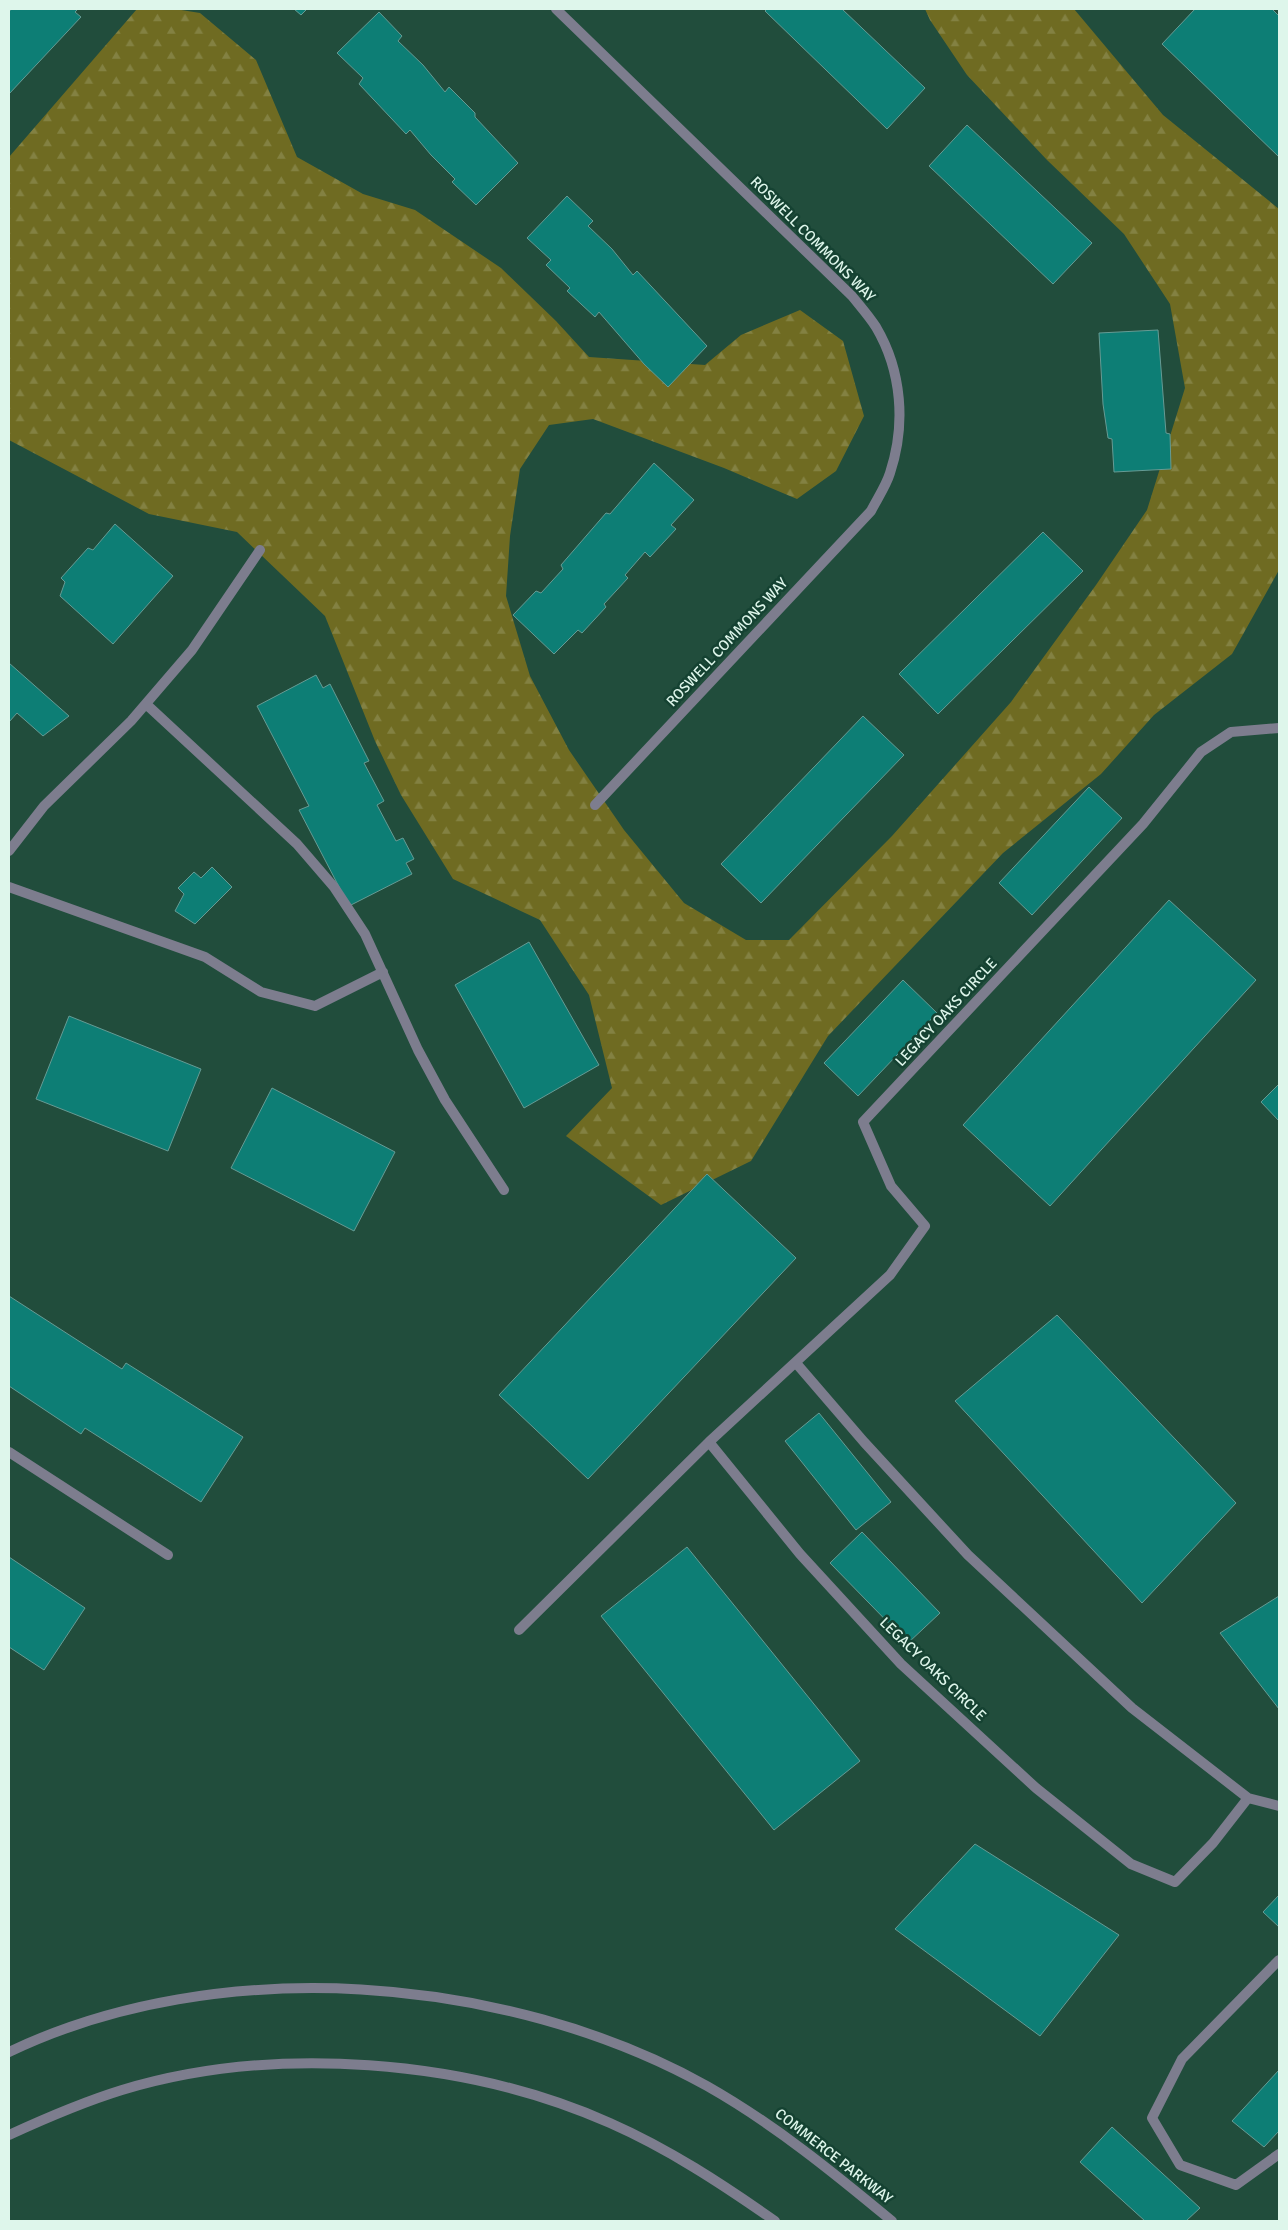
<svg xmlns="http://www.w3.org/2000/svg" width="1288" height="2230" viewBox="0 0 1288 2230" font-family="Signika,sans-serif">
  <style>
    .forest { fill: url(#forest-firs) }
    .building { fill: #0d7e75; stroke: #669b94 }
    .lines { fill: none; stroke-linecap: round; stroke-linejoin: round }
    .minor { stroke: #7d7d8e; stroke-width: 10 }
    .tertiary { stroke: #7d7d8e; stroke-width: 10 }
    .labels { text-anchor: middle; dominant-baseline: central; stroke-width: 5; stroke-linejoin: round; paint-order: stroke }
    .street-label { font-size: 15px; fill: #def6eb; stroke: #154232 }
  </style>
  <defs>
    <pattern id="forest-firs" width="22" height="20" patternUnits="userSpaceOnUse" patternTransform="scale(1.25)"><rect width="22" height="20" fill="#6f6b22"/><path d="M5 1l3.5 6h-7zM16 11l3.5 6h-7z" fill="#838142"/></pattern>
  </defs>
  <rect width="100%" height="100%" fill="#214d3c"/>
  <path class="forest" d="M137,9H175L200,13L256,60L297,157L363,194L415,210L501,268L556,321L589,357L705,365L741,335L800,310L843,341L864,416L836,471L797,499L724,468L593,419L549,425L520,469L510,536L506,596L530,676L569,750L624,830L684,903L746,940H789L892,836L1011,702L1096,585L1147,510L1185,388L1170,304L1124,234L1047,160L967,75L930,20L925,9H1074L1163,115L1279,209V570L1232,654L1154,715L1101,774L1003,853L828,1036L751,1161L661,1205L566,1136L612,1088L589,995L540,920L453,879L401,795L375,741L325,616L237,532L149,514L9,440V157Z"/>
  <path class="building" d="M11,9H78L75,12L81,17L9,94V12Z
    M294,9H307L301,15Z
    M767,9H842L925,88L887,129L765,11Z
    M1195,9H1272L1279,16V157L1162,44Z
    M379,12L402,36L398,41L423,65L445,92L449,87L475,113V117L518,163L476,205L452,182L455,179L431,155L410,130L406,134L359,84L363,78L337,53Z
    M967,125L1092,243L1053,284L929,166Z
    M567,196L593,221L588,226L612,249L633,275L637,271L707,346L668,387L644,364L599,312L595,317L567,291L570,288L546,265L551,260L527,238Z
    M1158,330L1166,433L1170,434L1171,469L1114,472L1112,439L1108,438L1103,404L1099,333Z
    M654,463L694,500L671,525L676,529L650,557L645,552L625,575L628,578L604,604L606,607L582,633L578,630L554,654L513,615L536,591L541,593L563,569L561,565L606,513L610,514Z
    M115,524L173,576L113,644L60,596L65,582L61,578L88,548L93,550Z
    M1043,532L1083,571L938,714L899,674Z
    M9,663L69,716L43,736L17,713L9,722Z
    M316,675L323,688L330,684L369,761L364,763L384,801L377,805L396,841L403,838L414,859L406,863L412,874L349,906L299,810L309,806L257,706Z
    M863,716L904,755L761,903L721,864Z
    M1089,787L1122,818L1032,915L999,883Z
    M212,867L232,887L195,924L175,911L184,894L178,888L194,872L201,878Z
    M1169,900L1256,980L1050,1206L963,1125Z
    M529,942L599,1065L524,1108L455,985Z
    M903,980L937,1013L858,1096L824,1063Z
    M69,1016L201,1069L168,1151L36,1099Z
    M1279,1084V1121L1261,1102Z
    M272,1088L395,1152L354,1231L231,1168Z
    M707,1174L796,1258L588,1479L499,1395Z
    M9,1296L122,1369L126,1363L243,1437L201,1502L85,1428L81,1434L9,1386Z
    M1057,1315L1236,1503L1142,1603L955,1401Z
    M819,1413L891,1502L856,1530L785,1441Z
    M862,1532L940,1613L908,1643L830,1563Z
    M687,1547L860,1761L774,1830L601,1616Z
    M9,1557L85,1608L44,1670L9,1647Z
    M1279,1596V1709L1220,1633Z
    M975,1844L1119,1935L1040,2036L895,1929Z
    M1279,1895V1927L1263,1912Z
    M1279,2070V2131L1264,2147L1232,2121Z
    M1112,2127L1200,2208L1186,2221H1145L1080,2162Z"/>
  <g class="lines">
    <path class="minor" d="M556,9L852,296C860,306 869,316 876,327C902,371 906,425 890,473C886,486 877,499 871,511L595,805
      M146,704L297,844L334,887L365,934L418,1050L445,1100L504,1190
      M9,851L44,806L131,721L192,650L260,550
      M9,887L205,957L261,992L315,1006L383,972
      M796,1363L864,1442L968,1555L1132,1708L1248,1798L1279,1806
      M709,1442L800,1554L901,1664L1036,1788L1131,1864L1175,1882L1213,1843L1248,1798
      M9,1452L168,1555
      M519,1630L709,1442L890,1275L925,1226L891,1186L863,1122L1143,824L1201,752L1231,732L1279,728
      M1279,1960L1182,2059L1152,2118L1180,2165L1236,2185L1279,2154"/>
    <path class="tertiary" d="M9,2052C218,1952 506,1974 707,2086C774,2124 833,2172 892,2221
      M9,2135C46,2118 83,2102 122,2090C274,2044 466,2059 610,2123C669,2149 722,2184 775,2221"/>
  </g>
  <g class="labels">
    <g class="street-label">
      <text transform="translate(813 239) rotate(45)">ROSWELL COMMONS WAY</text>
      <text transform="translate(727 642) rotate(-47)">ROSWELL COMMONS WAY</text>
      <text transform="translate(946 1012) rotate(-47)">LEGACY OAKS CIRCLE</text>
      <text transform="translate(933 1669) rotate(44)">LEGACY OAKS CIRCLE</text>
      <text transform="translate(834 2156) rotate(38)">COMMERCE PARKWAY</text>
    </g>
  </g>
  <rect width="1288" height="2230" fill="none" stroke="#def6eb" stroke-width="20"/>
</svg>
